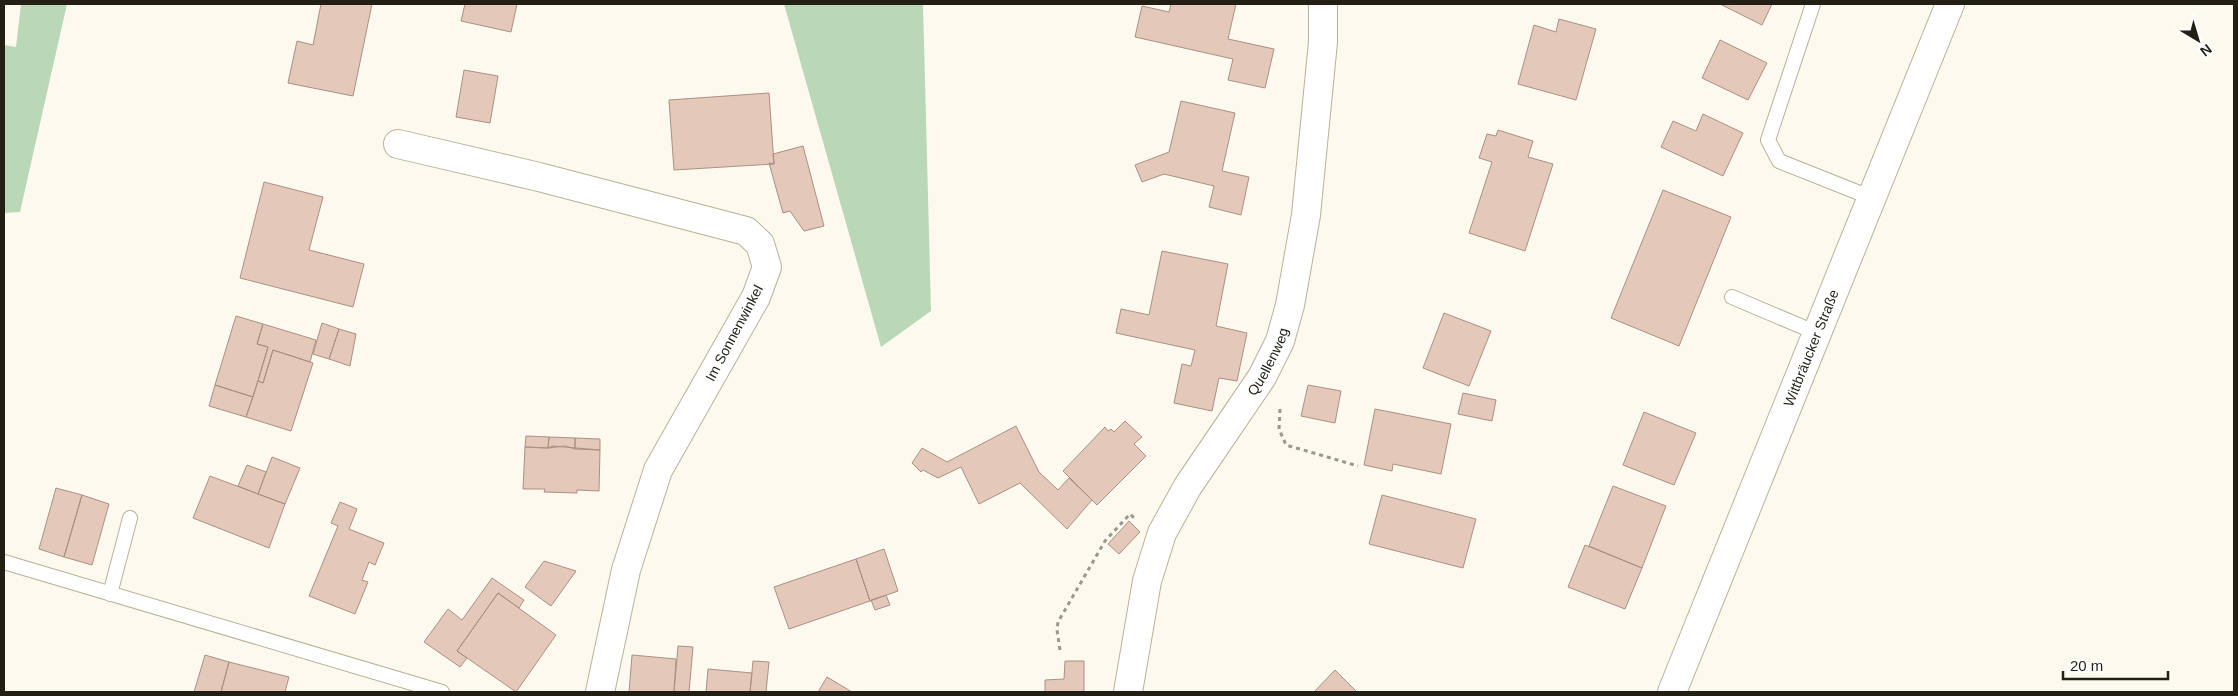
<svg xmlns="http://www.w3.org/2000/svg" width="2238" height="696" viewBox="0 0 2238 696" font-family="Arial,sans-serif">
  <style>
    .green { fill: #bad8b7 }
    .building { fill: #e4c8b9; stroke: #ab9083 }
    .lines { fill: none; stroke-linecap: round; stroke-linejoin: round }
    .lane-casing { stroke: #bbb196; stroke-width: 16 }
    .street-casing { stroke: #bbb196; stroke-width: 30 }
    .secondary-casing { stroke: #bbb196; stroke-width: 30 }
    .path { stroke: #9b978d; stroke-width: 3; stroke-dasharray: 4 4; stroke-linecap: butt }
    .lane { stroke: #fff; stroke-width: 14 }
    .street { stroke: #fff; stroke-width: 28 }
    .secondary { stroke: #fff; stroke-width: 28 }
    .labels { text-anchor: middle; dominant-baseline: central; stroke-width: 4; stroke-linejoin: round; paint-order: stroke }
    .street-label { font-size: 14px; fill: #231f15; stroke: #fff }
  </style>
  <rect width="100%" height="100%" fill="#fdf9ee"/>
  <path class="green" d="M21,4H67L20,212L4,213V45L16,47Z
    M784,4H923L931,311L881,347Z"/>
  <path class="building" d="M321,4H372L353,96L288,83L297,41L313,45Z
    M465,4H517L511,32L461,21Z
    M1171,4H1236L1228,39L1274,49L1265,88L1228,80L1233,59L1135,37L1142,6L1169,12Z
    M1720,4H1772L1762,25Z
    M1559,19L1596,29L1576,100L1518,84L1534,25L1556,32Z
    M1720,40L1767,63L1748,100L1702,78Z
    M464,70L498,76L490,123L456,117Z
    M769,93L774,164L674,170L669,100Z
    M1181,101L1235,113L1222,171L1249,177L1241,215L1209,207L1214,186L1164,174L1142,182L1135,165L1169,152Z
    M1703,114L1743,133L1723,176L1661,147L1673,121L1696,131Z
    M1498,130L1533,141L1528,157L1553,164L1525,251L1469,233L1492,162L1479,158L1487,134L1496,136Z
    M803,146L824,226L804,231L790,211L783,213L769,163L774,164L773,154Z
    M264,182L323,197L309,250L364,264L353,307L240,278Z
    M1663,190L1731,217L1679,346L1611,318Z
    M1162,251L1228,264L1216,326L1247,333L1237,381L1219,378L1212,411L1174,403L1182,364L1191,366L1195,350L1116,333L1121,309L1149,315Z
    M1444,313L1491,331L1469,386L1423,368Z
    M236,316L263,324L257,344L268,347L253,397L215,385Z
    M322,323L339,329L329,359L313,354Z
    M263,324L316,340L310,362L273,350L263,383L258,381L268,347L257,344Z
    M339,329L356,334L350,366L329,359Z
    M273,350L313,363L291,431L246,417L258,381L263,383Z
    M215,385L253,397L246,417L209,406Z
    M1308,385L1341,391L1335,423L1301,416Z
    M1463,393L1496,400L1492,421L1458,414Z
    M1375,409L1451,424L1441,474L1393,464L1392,471L1364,465Z
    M1644,412L1696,433L1674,485L1623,465Z
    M1125,421L1142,437L1134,444L1146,456L1097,505L1063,471L1105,427L1108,431L1111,429L1114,432Z
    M1016,426L1039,472L1058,490L1069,478L1092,500L1067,529L1020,483L979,504L961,467L938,478L923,470L921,472L912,463L922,448L947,462Z
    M526,436L549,437L548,448L525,447Z
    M549,437L575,438V449L565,446L548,448Z
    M575,438L600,439V450L575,449Z
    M553,446L600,450L599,491L577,490V493L544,492L545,489H523L525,447L548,448Z
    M272,457L300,468L285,504L258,494Z
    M247,465L266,472L258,494L238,486Z
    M210,476L285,504L269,548L193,518Z
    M1613,486L1666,506L1642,568L1589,546Z
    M56,488L82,495L64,557L39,549Z
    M82,495L109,504L92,565L64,557Z
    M1382,495L1476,519L1463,568L1369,544Z
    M340,502L357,509L349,529L384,543L375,565L369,562L362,580L368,582L355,614L309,596L338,526L331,523Z
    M1129,521L1140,532L1119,554L1108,544Z
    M1585,545L1642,568L1625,609L1568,587Z
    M884,549L898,591L870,601L856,559Z
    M856,559L870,601L789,629L774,587Z
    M544,561L576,571L551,606L525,587Z
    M492,578L524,600L519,608L498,593L457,651L467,658L460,667L424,642L448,609L462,620Z
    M498,593L556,635L516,692L457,651Z
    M886,595L890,605L875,610L871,600Z
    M678,646L693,647L689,692H674Z
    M205,655L229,662L221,692H194Z
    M632,655L676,659L674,692H629Z
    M753,661L769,662L766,692H750Z
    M1065,661H1084V692H1045V680L1064,679Z
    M229,662L289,677L285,692H221Z
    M708,669L752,673L750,692H706Z
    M1335,670L1357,692H1314Z
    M827,677L852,692H818Z"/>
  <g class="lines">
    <g class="lane-casing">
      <path id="lane" d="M1813,4L1768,140L1779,161L1872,198
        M1732,297L1817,333
        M4,562L442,692
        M110,594L130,518"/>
    </g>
    <g class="street-casing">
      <g id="street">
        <path d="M398,144L539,177L746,231L760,244L767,267L756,297L658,470L626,570L600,692"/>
        <path id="s1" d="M1128,692L1147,581L1162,533L1188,486L1262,377L1280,341L1290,305L1306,215L1323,42V4"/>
      </g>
    </g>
    <g class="secondary-casing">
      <g id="secondary">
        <path id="s2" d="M1672,692L1950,4"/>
      </g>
    </g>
    <path class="path" d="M1280,409L1279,429L1286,445L1358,466
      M1060,650L1057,630L1058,622L1105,541L1130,514L1135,519"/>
    <use href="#lane" class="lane"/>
    <use href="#street" class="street"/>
    <use href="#secondary" class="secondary"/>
  </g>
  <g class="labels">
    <g class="street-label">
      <text transform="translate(734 333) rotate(-62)">Im Sonnenwinkel</text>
      <text stroke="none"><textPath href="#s2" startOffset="371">Wittbräucker Straße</textPath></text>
      <text stroke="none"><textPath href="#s1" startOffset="365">Quellenweg</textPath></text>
    </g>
  </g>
  <rect width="2238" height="696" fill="none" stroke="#231f15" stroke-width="10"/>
  <g transform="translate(2198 40) rotate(142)" stroke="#ffffff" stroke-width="4" paint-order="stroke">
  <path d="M0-4L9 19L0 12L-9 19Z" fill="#231f15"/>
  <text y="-8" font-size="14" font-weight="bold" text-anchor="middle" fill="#231f15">N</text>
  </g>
  <path d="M2063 671v8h105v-8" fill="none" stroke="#231f15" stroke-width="2.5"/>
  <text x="2070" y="671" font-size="15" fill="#231f15" stroke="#ffffff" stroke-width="4" paint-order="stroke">20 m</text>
</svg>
